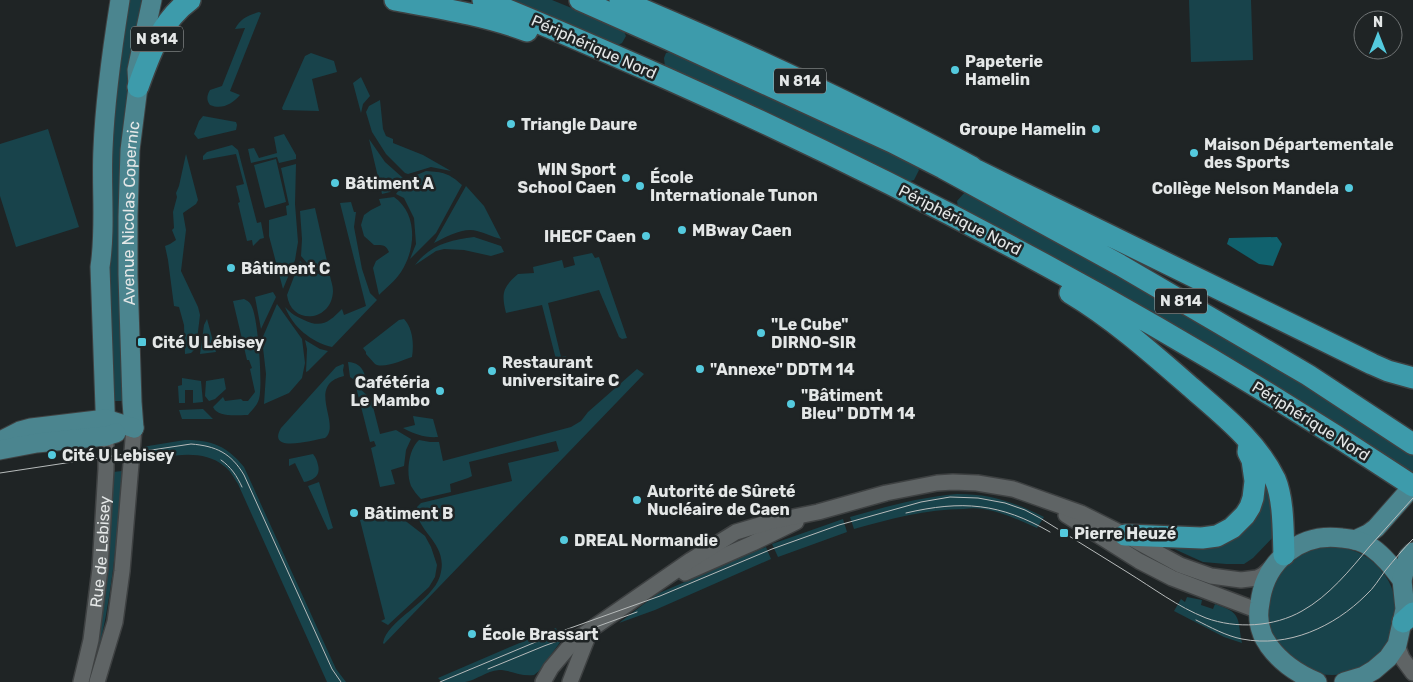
<svg xmlns="http://www.w3.org/2000/svg" width="1413" height="682" viewBox="0 0 1413 682" font-family="Rubik,sans-serif">
  <style>
    .green { fill: #18434b }
    .water { fill: #10616d }
    .lines { fill: none; stroke-linecap: round; stroke-linejoin: round }
    .minor-casing { stroke: #3e4142; stroke-width: 18 }
    .major-casing { stroke: #3e4142; stroke-width: 21 }
    .highway-casing { stroke: #3e4142; stroke-width: 24 }
    .minor { stroke: #5f6465; stroke-width: 15 }
    .major { stroke: #4b858f; stroke-width: 19 }
    .highway { stroke: #3d9bab; stroke-width: 21 }
    .tram { stroke: #b7bbbb; stroke-width: 1 }
    .poi-dot { fill: #54cade; stroke: #1f2425; stroke-width: 2 }
    .labels { text-anchor: middle; dominant-baseline: central; stroke-width: 5; stroke-linejoin: round; paint-order: stroke }
    .shield { fill: #1f2425; stroke: #a9acad; stroke-width: 1 }
    .shield-label { font-size: 15px; font-weight: bold; fill: #e4e7e7 }
    .street-label { font-size: 16px; fill: #e4e7e7; stroke: #1f2425 }
    .poi-label { font-size: 16px; font-weight: bold; fill: #e4e7e7; stroke: #1f2425; text-anchor: start }
  </style>
  <rect width="100%" height="100%" fill="#1f2425"/>
  <path class="green" d="M124,0H148C135,78 118,155 118,234L123,401H112L110,328L108,115Z
    M507,0H552L623,29L626,36L622,43L618,45Z
    M1189,0H1251L1253,60L1191,62Z
    M259,12L261,13L230,91L240,95C232,104 222,110 210,105C206,100 207,95 210,90L222,86L245,28L235,29C241,18 247,16 259,12Z
    M672,51L762,90L916,165L919,170L914,180L907,182L665,67L664,58L666,53Z
    M311,53L334,61L337,72L312,79L319,111L283,110L282,108L305,56Z
    M361,77L370,96L363,104L361,113L353,83Z
    M380,100L383,129L386,136L393,139V143L423,155L451,171L431,167L408,174L405,173L386,154L372,132L366,112L369,106Z
    M203,116L236,122L237,125L236,130L198,139L194,134L199,121Z
    M48,129L79,227L16,247L0,196V144Z
    M284,134L296,155V159L279,163L277,157L251,163L248,149L254,148L259,158L277,153L274,137Z
    M369,139L385,162L403,178L390,192L382,194Z
    M232,145L238,150L257,223L261,222L264,238L260,239L253,246L252,240L247,241L238,203L240,202L236,186L244,184L236,154L203,160V156L207,152Z
    M186,154L198,200L196,204L183,213L186,230L181,271L198,307L200,315L196,348L191,353L185,354L184,325L179,307L174,306L168,260L165,246L170,244L176,240L172,230L174,228L173,212L177,197L176,193L179,186Z
    M276,159L286,202L265,208L254,165Z
    M296,164L295,204L298,242L295,260L283,289L269,236V220L287,215L286,206L289,205L281,168Z
    M426,171C443,172 449,173 462,185L436,233L410,259L416,244L414,218L404,198L396,194L406,180L414,176Z
    M466,186L484,206L501,239C493,237 485,233 477,231C464,227 446,237 434,243Z
    M966,191L1061,241L1259,357L1413,455V475L1164,320L1122,295L958,208L957,201Z
    M394,197C418,214 416,249 401,272C395,281 386,288 379,295L373,268L376,261L389,252C386,244 381,245 374,245L364,236L361,225L364,215L371,210L381,205L379,199Z
    M351,202L354,212H356L354,227L362,269L370,293L377,300L332,347C311,342 293,327 285,307C292,314 295,316 304,320C322,329 330,321 342,309L344,315L366,306L340,203Z
    M315,208L329,270C316,275 309,265 301,256L302,239L300,211Z
    M474,237L501,246L504,252L491,256L464,250L444,249L436,251L415,265C430,245 450,240 474,237Z
    M592,253L595,258L599,257L627,338L622,339L619,337L599,290L548,303L561,357L566,356L568,365L558,367L542,305L506,313C501,293 503,287 518,274L534,273L533,267L562,260L564,268L575,265L573,257Z
    M300,261L315,273L330,276C331,281 333,286 333,291C332,322 291,326 287,295Z
    M273,292L276,297L261,329L255,297Z
    M244,299C248,301 250,302 252,307C258,319 263,386 259,399C257,406 252,410 248,415C237,415 218,418 213,407L223,397L225,401L241,399L243,401H248L255,392L250,369L252,368L249,360H247L233,301Z
    M277,304L302,339L305,363L302,378L289,393L264,404L266,374L262,339Z
    M207,319L216,352L200,354L204,325Z
    M404,319C413,328 414,345 412,357C403,360 383,369 375,364C372,361 369,357 366,354V352L363,348L399,320Z
    M305,340L320,349L328,351L308,371L306,372L307,349Z
    M348,362C365,363 365,377 369,390L350,377Z
    M343,364L344,365L343,370L344,376C305,385 342,425 325,438C313,440 266,454 281,428L336,367Z
    M637,369L644,374L384,644L383,643C387,620 432,602 440,576C450,542 415,533 417,507L421,503L512,481L508,463L559,451L556,441L469,462L472,476L468,478L450,484L451,492L421,499C417,495 414,491 411,486C406,474 408,450 419,440L430,442H439L443,461L571,427L581,421L588,412Z
    M182,378L201,381L203,402L193,403V390H185V403H179L178,386L182,385Z
    M224,378L226,389L215,399L209,401L205,396L206,381Z
    M357,386L370,398L371,399L380,434L396,430L411,439L406,450L404,466L391,470L395,484L380,487L371,448L376,446L374,441L370,442L356,387Z
    M203,409L213,419H182L179,410Z
    M413,416L433,419L438,437C425,438 414,434 403,428L415,425Z
    M185,440C212,440 227,446 244,467L336,669L346,682H327L238,484C234,478 230,470 224,466C201,447 167,457 141,461L142,447Z
    M313,454C316,458 317,460 318,465C321,476 313,480 304,482L295,463L289,466V459Z
    M122,471C117,542 111,613 90,682H87L113,472Z
    M1269,479L1277,533L1253,558L1244,564H1226L1203,562L1161,543L1201,545Z
    M319,482L333,528L328,530L308,486Z
    M957,494C991,494 1014,502 1044,517L1037,528C1019,520 1002,512 983,509C977,508 970,508 964,509C926,509 890,519 854,529L850,517C885,507 920,497 957,494Z
    M401,510L403,519L425,536L431,547L437,565L435,577L429,587L388,625L381,621L385,619L360,520L374,516L375,518Z
    M843,519L847,532L778,557L772,544Z
    M766,547L771,559L655,610L619,623L657,594Z
    M1268 611a64 64 0 1 1 128 0a64 64 0 1 1-128 0Z
    M1187,597L1202,600L1201,605L1213,609L1215,604C1242,613 1237,617 1242,643L1224,637L1174,611L1181,599L1185,602Z
    M556,628L561,641L539,671L534,675C521,677 511,670 499,670C486,671 477,680 465,682C458,682 449,682 442,682L438,678L510,647Z"/>
  <path class="water" d="M1277,237L1282,244L1273,266L1259,264L1227,244L1229,238Z"/>
  <g class="lines">
    <g class="minor-casing">
      <g id="minor">
        <path d="M1066,515L1139,561L1172,578L1259,611"/>
        <path d="M685,573L753,543L796,522"/>
        <path d="M1397,645L1402,658L1413,673"/>
        <path id="s1" d="M81,682L91,640L100,569L106,469V436"/>
        <path d="M97,682L115,622L122,571L134,428"/>
        <path d="M543,682L551,668L574,641L691,560L736,532L769,522L818,512L886,493L937,483L953,482L977,483L1013,489L1081,513L1125,535L1180,565L1211,576L1241,580L1257,578L1263,575L1273,566"/>
        <path d="M570,682L590,631"/>
      </g>
    </g>
    <g class="major-casing">
      <g id="major">
        <path id="s2" d="M134,428L132,402L128,275V216L130,150L138,87L137,70L152,0"/>
        <path d="M106,436L100,267C106,228 101,188 103,149C105,98 112,50 120,0"/>
        <path d="M0,441L20,431L31,428L106,419L134,428"/>
        <path d="M0,450L37,443L106,436L116,433"/>
        <path d="M1355,540L1368,534L1376,528L1413,486"/>
        <path d="M1317,682C1298,674 1282,664 1269,646C1267,642 1263,638 1262,633C1258,623 1258,613 1260,603C1265,561 1300,532 1342,538C1353,539 1362,541 1371,547C1384,556 1393,568 1402,580"/>
        <path d="M1344,682L1364,676L1374,670L1388,658L1397,645L1405,609L1402,580L1408,557L1413,552"/>
      </g>
    </g>
    <g class="highway-casing">
      <path id="highway" d="M395,0C439,8 485,15 527,31
        M483,0C546,25 607,52 668,79C926,194 1177,329 1413,486
        M580,0L670,40L892,142L943,168L1120,265L1308,375L1413,444
        M620,0C739,50 858,105 972,167
        M138,87C150,54 161,21 190,0
        M976,170L1372,364L1388,371L1413,378
        M1070,293C1115,320 1154,355 1193,389C1224,416 1257,442 1275,479C1284,500 1283,532 1284,555
        M1125,535L1202,538L1217,536L1232,528L1245,515L1250,507L1253,498L1255,481L1252,460L1248,452L1249,444
        M1403,622L1413,613"/>
    </g>
    <use href="#minor" class="minor"/>
    <use href="#major" class="major"/>
    <use href="#highway" class="highway"/>
    <path class="tram" d="M221,460C231,467 237,476 242,487
      M0,473L191,444C216,446 231,453 244,475L332,669L341,682
      M906,513C962,500 1000,503 1050,532
      M1196,620C1210,627 1226,636 1242,639C1288,648 1334,627 1366,595C1374,588 1379,579 1385,571C1394,560 1403,549 1413,539
      M488,669L544,646L637,612
      M440,682L562,631L660,596L772,549L839,525L921,502L950,497L978,498L1005,503L1025,510L1040,518C1069,536 1098,554 1127,572C1153,588 1178,607 1206,618C1236,629 1274,627 1302,611C1329,596 1350,570 1370,546C1384,530 1399,514 1413,498"/>
  </g>
  <g class="poi-dot">
    <circle cx="955" cy="70" r="5"/>
    <circle cx="511" cy="124" r="5"/>
    <circle cx="1096" cy="129" r="5"/>
    <circle cx="1194" cy="153" r="5"/>
    <circle cx="626" cy="178" r="5"/>
    <circle cx="335" cy="183" r="5"/>
    <circle cx="640" cy="186" r="5"/>
    <circle cx="1349" cy="188" r="5"/>
    <circle cx="682" cy="230" r="5"/>
    <circle cx="646" cy="236" r="5"/>
    <circle cx="231" cy="268" r="5"/>
    <circle cx="761" cy="333" r="5"/>
    <rect x="137" y="337" width="10" height="10" rx="2.5"/>
    <circle cx="700" cy="369" r="5"/>
    <circle cx="492" cy="371" r="5"/>
    <circle cx="440" cy="391" r="5"/>
    <circle cx="791" cy="404" r="5"/>
    <circle cx="52" cy="455" r="5"/>
    <circle cx="637" cy="500" r="5"/>
    <circle cx="354" cy="513" r="5"/>
    <rect x="1059" y="528" width="10" height="10" rx="2.5"/>
    <circle cx="564" cy="540" r="5"/>
    <circle cx="472" cy="634" r="5"/>
  </g>
  <g class="labels">
    <g class="shield">
      <rect x="131" y="26.5" width="52" height="25" rx="4"/>
      <rect x="774" y="68.5" width="52" height="25" rx="4"/>
      <rect x="1155" y="288.5" width="52" height="25" rx="4"/>
    </g>
    <g class="shield-label">
      <text x="157" y="39">N 814</text>
      <text x="800" y="81">N 814</text>
      <text x="1181" y="301">N 814</text>
    </g>
    <g class="street-label">
      <text transform="translate(594 47) rotate(24)">Périphérique Nord</text>
      <text stroke="none"><textPath href="#s2" startOffset="215">Avenue Nicolas Copernic</textPath></text>
      <text transform="translate(960 220) rotate(27)">Périphérique Nord</text>
      <text transform="translate(1311 421) rotate(32)">Périphérique Nord</text>
      <text stroke="none"><textPath href="#s1" startOffset="132">Rue de Lebisey</textPath></text>
    </g>
    <g class="poi-label">
      <text x="965" y="61">Papeterie<tspan x="965" dy="18">Hamelin</tspan></text>
      <text x="521" y="124">Triangle Daure</text>
      <text x="1086" y="129" text-anchor="end">Groupe Hamelin</text>
      <text x="1204" y="144">Maison Départementale<tspan x="1204" dy="18">des Sports</tspan></text>
      <text x="616" y="169" text-anchor="end">WIN Sport<tspan x="616" dy="18">School Caen</tspan></text>
      <text x="650" y="177">École<tspan x="650" dy="18">Internationale Tunon</tspan></text>
      <text x="345" y="183">Bâtiment A</text>
      <text x="1339" y="188" text-anchor="end">Collège Nelson Mandela</text>
      <text x="692" y="230">MBway Caen</text>
      <text x="636" y="236" text-anchor="end">IHECF Caen</text>
      <text x="241" y="268">Bâtiment C</text>
      <text x="771" y="324">"Le Cube"<tspan x="771" dy="18">DIRNO-SIR</tspan></text>
      <text x="152" y="342">Cité U Lébisey</text>
      <text x="502" y="362">Restaurant<tspan x="502" dy="18">universitaire C</tspan></text>
      <text x="710" y="369">"Annexe" DDTM 14</text>
      <text x="430" y="382" text-anchor="end">Cafétéria<tspan x="430" dy="18">Le Mambo</tspan></text>
      <text x="801" y="395">"Bâtiment<tspan x="801" dy="18">Bleu" DDTM 14</tspan></text>
      <text x="62" y="455">Cité U Lebisey</text>
      <text x="647" y="491">Autorité de Sûreté<tspan x="647" dy="18">Nucléaire de Caen</tspan></text>
      <text x="364" y="513">Bâtiment B</text>
      <text x="1074" y="533">Pierre Heuzé</text>
      <text x="574" y="540">DREAL Normandie</text>
      <text x="482" y="634">École Brassart</text>
    </g>
  </g>
  <g transform="translate(1378 35)"><circle r="24" fill="#1f2425" stroke="#6e7273"/>
  <path d="M0-4L9 19L0 12L-9 19Z" fill="#54cade"/>
  <text y="-8" font-size="14" font-weight="bold" text-anchor="middle" fill="#e4e7e7">N</text>
  </g>
</svg>
